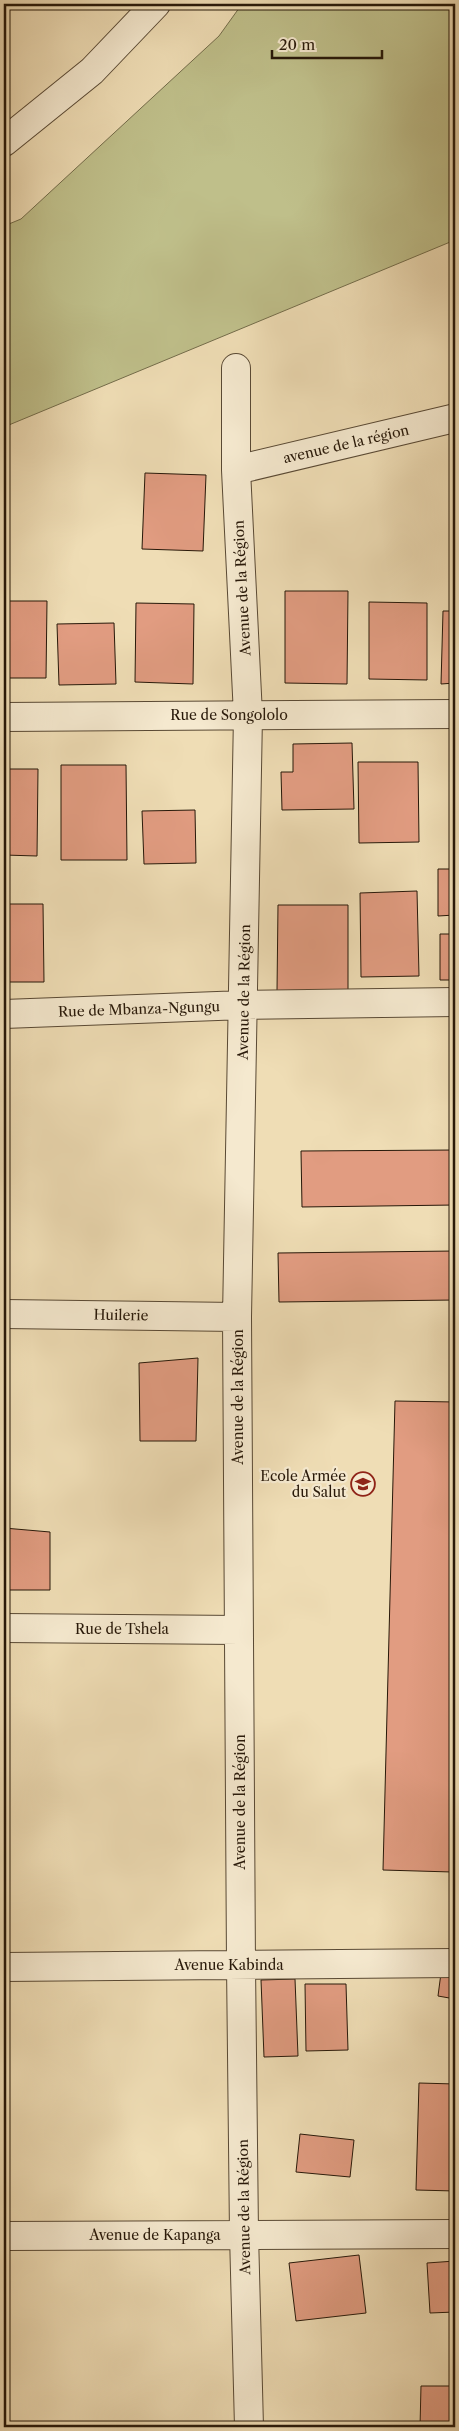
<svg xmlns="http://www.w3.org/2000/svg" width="459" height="2431" viewBox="0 0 459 2431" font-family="'Libre Caslon Text',serif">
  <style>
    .green { fill: #bfbf8a; stroke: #736c4a }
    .building { fill: #e19c81; stroke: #271809 }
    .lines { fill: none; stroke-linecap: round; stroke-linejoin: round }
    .minor-casing { stroke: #594934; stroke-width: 30 }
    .minor { stroke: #f5e9cf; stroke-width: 28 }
    .labels { text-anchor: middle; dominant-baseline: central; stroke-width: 4.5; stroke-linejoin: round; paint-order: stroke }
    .street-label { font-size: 14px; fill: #271809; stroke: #f5e9cf }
    .poi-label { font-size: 14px; fill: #271809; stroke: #f5e9cf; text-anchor: end }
  </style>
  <rect width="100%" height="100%" fill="#efddb5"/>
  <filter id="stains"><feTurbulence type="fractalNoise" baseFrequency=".004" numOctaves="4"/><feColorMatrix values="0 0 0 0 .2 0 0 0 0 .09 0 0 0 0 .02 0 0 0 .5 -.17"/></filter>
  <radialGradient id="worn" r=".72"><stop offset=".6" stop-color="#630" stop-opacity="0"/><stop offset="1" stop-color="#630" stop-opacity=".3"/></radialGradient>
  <path class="green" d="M242,4H455V240L4,427V226L21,219L219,36Z"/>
  <path class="building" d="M4,4H14L4,13Z
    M145,473L206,475L203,551L142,549Z
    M285,591H348L347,684L285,683Z
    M4,601H47L46,678H4Z
    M369,602L427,603V680L369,679Z
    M136,603L194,604L193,684L135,682Z
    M443,611H455V683L441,684Z
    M114,623L116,684L59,685L57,624Z
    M352,743L354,809L282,810L281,772H293V744Z
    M358,762H418L419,842L359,843Z
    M61,765H126L127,860H61Z
    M4,769H38L37,856L4,855Z
    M195,810L196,863L144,864L142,811Z
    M438,869H455V915L438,916Z
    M417,891L419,976L361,977L360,893Z
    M4,904H43L44,982H4Z
    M278,905H348V991H277Z
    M440,934H455V980H440Z
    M455,1150V1205L302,1207L301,1151Z
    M455,1251V1300L279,1302L278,1253Z
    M198,1358L196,1441H140L139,1363Z
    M395,1401L455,1402V1722L452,1872L383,1870Z
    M4,1528L50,1532V1590H4Z
    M441,1973L455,1975V1999L438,1996Z
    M295,1979L298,2056L264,2057L261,1980Z
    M305,1984H346L348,2050L306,2051Z
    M419,2083L455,2084V2191L416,2190Z
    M300,2134L354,2140L350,2177L296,2172Z
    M359,2255L366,2313L296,2321L289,2263Z
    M455,2261V2312L430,2313L427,2263Z
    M421,2386H455V2427H420Z"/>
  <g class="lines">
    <g class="minor-casing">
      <path id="minor" d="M4,142L92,71L156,4
        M236,368V470L248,715L237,1317L241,1965L244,2234L249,2427
        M236,470L455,418
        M4,717L455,714
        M4,1014L244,1005L455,1002
        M4,1314L237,1317
        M4,1628L239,1630
        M4,1967L455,1963
        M4,2236L455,2234"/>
    </g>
    <use href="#minor" class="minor"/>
  </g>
  <defs>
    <g id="school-ring" transform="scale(1.25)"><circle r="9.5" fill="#f5e9cf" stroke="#8f2418" stroke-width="1.5"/><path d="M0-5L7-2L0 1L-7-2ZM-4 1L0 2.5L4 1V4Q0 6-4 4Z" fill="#8f2418"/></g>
  </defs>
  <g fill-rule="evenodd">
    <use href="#school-ring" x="363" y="1484"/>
  </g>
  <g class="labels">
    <g class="street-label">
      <text transform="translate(346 444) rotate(-13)">avenue de la région</text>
      <text transform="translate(242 588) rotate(-93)">Avenue de la Région</text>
      <text x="229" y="715">Rue de Songololo</text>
      <text transform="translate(244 992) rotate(-89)">Avenue de la Région</text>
      <text transform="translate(139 1009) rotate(-2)">Rue de Mbanza-Ngungu</text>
      <text transform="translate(121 1315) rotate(1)">Huilerie</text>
      <text transform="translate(238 1397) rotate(-90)">Avenue de la Région</text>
      <text x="122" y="1629">Rue de Tshela</text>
      <text transform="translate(240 1802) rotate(-90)">Avenue de la Région</text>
      <text x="229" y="1965">Avenue Kabinda</text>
      <text transform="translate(244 2207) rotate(-91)">Avenue de la Région</text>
      <text x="155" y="2235">Avenue de Kapanga</text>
    </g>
    <g class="poi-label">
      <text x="346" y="1476">Ecole Armée<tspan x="346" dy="16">du Salut</tspan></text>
    </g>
  </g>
  <rect width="459" height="2431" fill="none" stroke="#efddb5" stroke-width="20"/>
  <rect x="5" y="5" width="449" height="2421" fill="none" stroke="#271809" stroke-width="2.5"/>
  <rect x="10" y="10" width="439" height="2411" fill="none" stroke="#271809"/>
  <path d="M272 50v8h110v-8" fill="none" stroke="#271809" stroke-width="2.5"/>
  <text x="279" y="50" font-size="15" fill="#271809" stroke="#f5e9cf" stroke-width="4" paint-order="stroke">20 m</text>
  <rect width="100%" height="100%" filter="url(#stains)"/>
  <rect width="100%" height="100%" fill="url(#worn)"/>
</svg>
